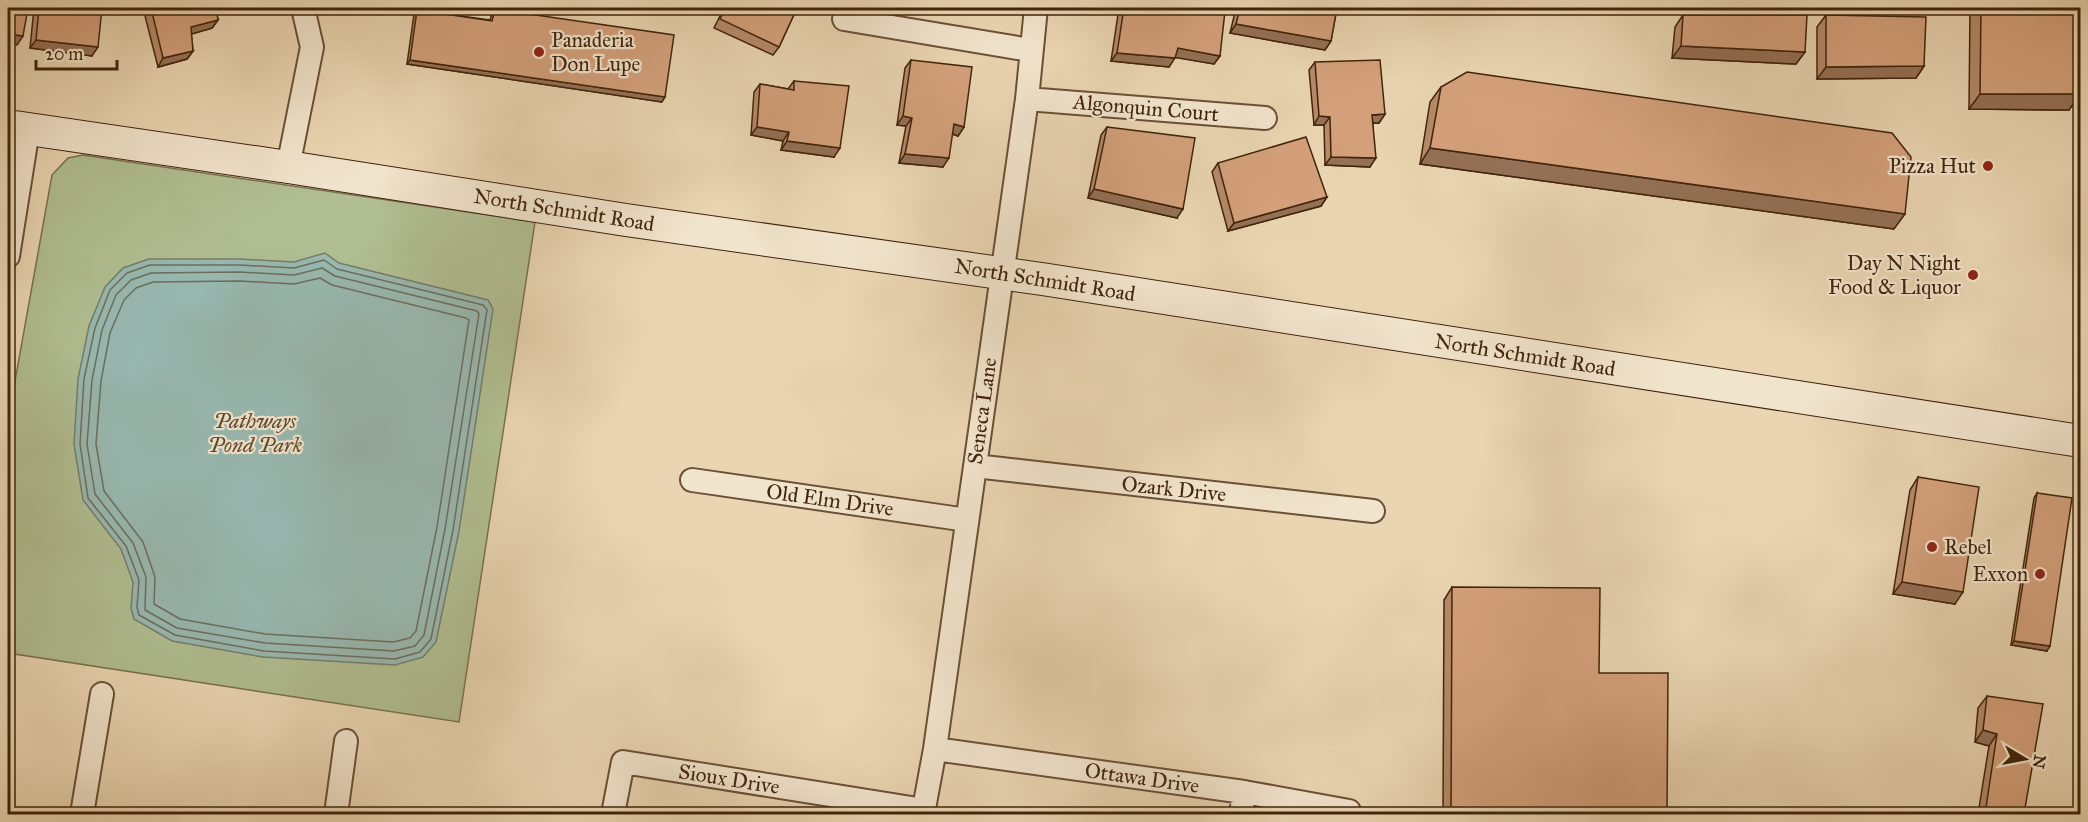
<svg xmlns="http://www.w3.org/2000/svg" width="2088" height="822" viewBox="0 0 2088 822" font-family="'IM FELL Great Primer',serif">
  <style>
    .green { fill: #b0be91; stroke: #78714e; stroke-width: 1.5 }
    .water { fill: #98b8b0; stroke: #757d6e; stroke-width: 1.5 }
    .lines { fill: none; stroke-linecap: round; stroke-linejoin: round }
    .shore { stroke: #6c6e5e; stroke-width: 1.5 }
    .street-casing { stroke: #6b5035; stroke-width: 26 }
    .secondary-casing { stroke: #41240c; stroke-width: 34 }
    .street { stroke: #f1e4cc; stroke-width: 22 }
    .secondary { stroke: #f1e4cc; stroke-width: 32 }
    .wall { fill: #b58a69; stroke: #41240c; stroke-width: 1.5 }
    .shaded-wall { fill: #947055; stroke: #41240c; stroke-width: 1.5 }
    .building { fill: #d3a07a; stroke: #41240c; stroke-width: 1.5 }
    .poi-dot { fill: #8f2418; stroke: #f1e4cc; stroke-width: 2 }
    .labels { text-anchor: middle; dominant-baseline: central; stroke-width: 4.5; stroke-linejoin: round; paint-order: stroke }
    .poi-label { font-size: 21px; fill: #41240c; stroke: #f1e4cc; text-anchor: end }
    .street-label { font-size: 21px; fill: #41240c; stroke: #f1e4cc }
    .park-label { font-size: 21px; font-style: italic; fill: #5d4a2d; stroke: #f1e4cc }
  </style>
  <rect width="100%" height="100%" fill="#e9d5b1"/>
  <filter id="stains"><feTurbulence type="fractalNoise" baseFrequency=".00333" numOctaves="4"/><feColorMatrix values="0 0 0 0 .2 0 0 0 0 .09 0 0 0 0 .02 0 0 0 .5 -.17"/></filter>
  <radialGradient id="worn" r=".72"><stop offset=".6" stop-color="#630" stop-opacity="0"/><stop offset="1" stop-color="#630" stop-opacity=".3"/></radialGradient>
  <path class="green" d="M83,155L535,222L459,722L8,653V420L52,175L68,158Z"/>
  <path class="water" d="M325,253L339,263L488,300L493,309L459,531L436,642L423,657L395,665L263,657L172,641L134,619L131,608L133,582L121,549L83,500L74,444L78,379L89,326L105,287L123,268L149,259H240L294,262Z"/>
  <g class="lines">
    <path class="shore" d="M324,260L337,269L483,305L487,310L453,530L431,639L420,652L395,659L264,651L175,635L139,615L137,607L139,580L126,546L88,498L80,444L84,379L95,328L110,290L127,273L150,265H240L294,268Z
      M322,268L335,276L477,311L479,314L445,529L424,635L415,646L394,651L265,643L177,628L145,610L146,577L133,543L95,494L87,444L92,380L102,330L116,295L131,280L151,273L240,272L294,275Z
      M320,278L332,285L466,318L469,320L437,527L416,631L410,638L393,642L265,634L180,619L154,604L155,577L143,542L104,491L96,444L101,381L110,333L124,300L136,288L153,282L240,281L294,284Z"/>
    <g class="street-casing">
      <path id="street" d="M844,19L1030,50
        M1027,99L1265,118
        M288,167L312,47L303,8
        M8,256L28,130
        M975,466L1373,511
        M692,480L967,520
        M935,749L1244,792L1349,811
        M82,814L102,694
        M336,814L346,741
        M613,814L623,762L924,810
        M923,814L935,749L1027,99L1036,8
        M1241,814L1244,792"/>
    </g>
    <g class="secondary-casing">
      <path id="secondary" d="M8,126L288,167L626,220L1042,279L2080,441"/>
    </g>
    <use href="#street" class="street"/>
    <use href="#secondary" class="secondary"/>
  </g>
  <path class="wall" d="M34,8H102L92,56L30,48Z
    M143,8H216L218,20L212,28L191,34L193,51L187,59L158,67Z
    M724,8H797L779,47L773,55L714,28Z
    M1119,8H1196L1220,56L1214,64L1175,57L1169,67L1111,61Z
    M1236,8H1337L1331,41L1325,50L1230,33Z
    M1970,8H2080V94L2069,110L1969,109Z
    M495,9L662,102L407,64L414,14L417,10L490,20L492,13Z
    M1683,15L1805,52L1796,64L1672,58L1675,27Z
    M1826,15L1924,66L1916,78L1817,79V27Z
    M911,60L964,127L958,136L952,134L943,167L899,163L906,126L897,125L905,68Z
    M1315,62L1385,114L1379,123H1373L1370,167L1325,165L1324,125H1314L1309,70Z
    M794,81L834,157L781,150L783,141L751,135L754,92L760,84L788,89Z
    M1441,87L1894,229L1420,164L1430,102Z
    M1107,127L1177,218L1088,198L1101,135Z
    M1218,163L1327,197L1321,206L1228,231L1212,172Z
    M1918,477L1955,604L1893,594L1910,490Z
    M2037,493L2047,651L2011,645L2034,498Z
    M1452,587L1599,673L1667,814H1443L1444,600Z
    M1987,696L2024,814H1978L1989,746L1975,742L1978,708Z"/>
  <path class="shaded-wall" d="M218,20L212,28L185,36L191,27Z
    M1236,24L1331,41L1325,50L1230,33Z
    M8,34L23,36L17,45L8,43Z
    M36,40L98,47L92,56L30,48Z
    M1681,46L1805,52L1796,64L1672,58Z
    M1178,48L1220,56L1214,64L1172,57Z
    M193,51L187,59L158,67L163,58Z
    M1117,53L1175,58L1169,67L1111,61Z
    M410,60L665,97L662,102L407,64Z
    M1924,66L1916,78L1817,79L1826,67Z
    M1980,94H2080L2069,110L1969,109Z
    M1385,114L1379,123H1366L1372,115Z
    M903,116L912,118L906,126L897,125Z
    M1319,116L1330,117L1324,125H1314Z
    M954,124L964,127L958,136L948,132Z
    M757,127L789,132L783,141L751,135Z
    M787,141L840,148L834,157L781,150Z
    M1430,148L1905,214L1894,229L1420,164Z
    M905,154L949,158L943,167L899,163Z
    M1331,157L1376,158L1370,167L1325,165Z
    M1094,189L1183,209L1177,218L1088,198Z
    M1327,197L1321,206L1228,231L1234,223Z
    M1902,582L1963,592L1955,604L1893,594Z
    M2014,641L2050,646L2047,651L2011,645Z
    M1983,730L1997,734L1989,746L1975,742Z"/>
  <path class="building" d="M8,8H28L23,36L8,34Z
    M39,8H102L98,47L36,40Z
    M151,8H216L218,20L191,27L193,51L163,58Z
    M725,8H797L779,47L720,19Z
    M1124,8H1196L1225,11L1220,56L1178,48L1175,58L1117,53Z
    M1240,8H1337L1331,41L1236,24Z
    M1981,8H2080V94H1980Z
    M495,9L674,35L665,97L410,60L417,10L492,21Z
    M1683,15H1807L1805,52L1681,46Z
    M1826,15L1926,17L1924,66L1826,67Z
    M911,60L972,67L964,127L954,124L949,158L905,154L912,118L903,116Z
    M1380,60L1385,114L1372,115L1376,158L1331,157L1330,117L1319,116L1315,62Z
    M1467,72L1892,133L1911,157L1905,214L1430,148L1441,87Z
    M794,81L849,86L840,148L787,141L789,132L757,127L760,84L794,90Z
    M1107,127L1195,138L1183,209L1094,189Z
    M1306,137L1327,197L1234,223L1218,163Z
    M1918,477L1979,487L1963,592L1902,582Z
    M2037,493L2072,498L2050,646L2014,641Z
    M1452,587L1600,588L1599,673H1668L1667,814H1451Z
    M1987,696L2043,704L2024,814H1985L1997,734L1983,730Z"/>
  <g class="poi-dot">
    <circle cx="539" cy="52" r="6"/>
    <circle cx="1988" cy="166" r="6"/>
    <circle cx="1973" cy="275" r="6"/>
    <circle cx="1932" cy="547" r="6"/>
    <circle cx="2040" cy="574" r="6"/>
  </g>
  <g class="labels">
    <g class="poi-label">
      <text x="551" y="40" text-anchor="start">Panaderia<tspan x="551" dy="24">Don Lupe</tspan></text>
      <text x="1976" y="166">Pizza Hut</text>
      <text x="1961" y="263">Day N Night<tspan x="1961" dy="24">Food &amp; Liquor</tspan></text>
      <text x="1944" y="547" text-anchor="start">Rebel</text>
      <text x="2028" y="574">Exxon</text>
    </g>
    <g class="street-label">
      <text transform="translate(1146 108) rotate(5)">Algonquin Court</text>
      <text transform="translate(564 210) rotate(9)">North Schmidt Road</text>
      <text transform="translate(1045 280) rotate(9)">North Schmidt Road</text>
      <text transform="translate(1525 355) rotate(9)">North Schmidt Road</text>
      <text transform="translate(982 411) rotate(-82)">Seneca Lane</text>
      <text transform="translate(1174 489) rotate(6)">Ozark Drive</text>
      <text transform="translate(830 500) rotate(8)">Old Elm Drive</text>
      <text transform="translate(1142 778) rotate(8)">Ottawa Drive</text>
      <text transform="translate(729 779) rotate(9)">Sioux Drive</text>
    </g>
    <g class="park-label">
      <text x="255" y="421">Pathways<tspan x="255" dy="24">Pond Park</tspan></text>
    </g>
  </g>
  <rect width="2088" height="822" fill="none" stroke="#e9d5b1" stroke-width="30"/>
  <rect x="9" y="9" width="2070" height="804" fill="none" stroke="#41240c" stroke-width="3"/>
  <rect x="15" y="15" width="2058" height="792" fill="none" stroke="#41240c" stroke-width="1.5"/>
  <g transform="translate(2025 759) rotate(100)" stroke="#f1e4cc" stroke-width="4.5" paint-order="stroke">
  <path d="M0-4.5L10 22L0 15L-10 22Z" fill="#41240c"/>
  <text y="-9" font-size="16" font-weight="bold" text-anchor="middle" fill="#41240c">N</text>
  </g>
  <path d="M36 60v9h81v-9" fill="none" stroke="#41240c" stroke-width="3"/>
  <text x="45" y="60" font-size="18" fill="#41240c" stroke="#f1e4cc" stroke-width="4.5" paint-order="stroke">20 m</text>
  <rect width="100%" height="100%" filter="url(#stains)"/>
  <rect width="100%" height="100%" fill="url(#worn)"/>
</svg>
